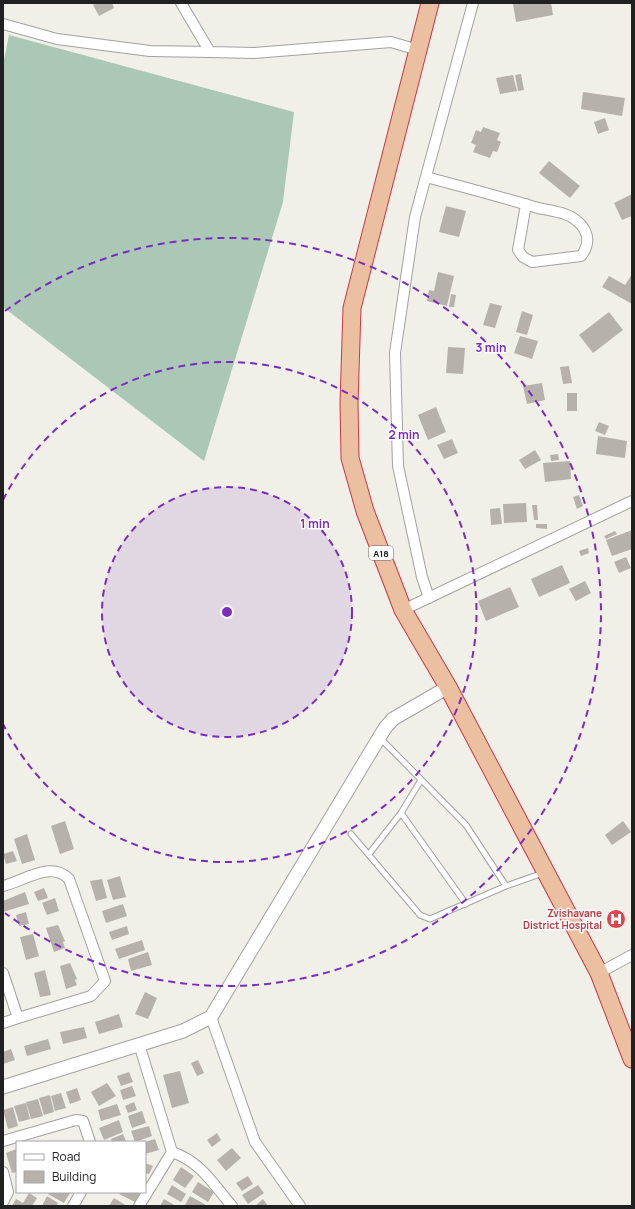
<svg xmlns="http://www.w3.org/2000/svg" width="635" height="1209" viewBox="0 0 635 1209" font-family="Manrope,sans-serif">
  <style>
    .cemetery { fill: #abc7b6 }
    .building { fill: #b6b2ab }
    .lines { fill: none; stroke-linecap: round; stroke-linejoin: round }
    .service-casing { stroke: #a2a2a2; stroke-width: 7 }
    .minor-casing { stroke: #a2a2a2; stroke-width: 12 }
    .tertiary-casing { stroke: #a2a2a2; stroke-width: 15 }
    .trunk-casing { stroke: #cc3748; stroke-width: 19 }
    .service { stroke: #fff; stroke-width: 5 }
    .minor { stroke: #fff; stroke-width: 10 }
    .tertiary { stroke: #fff; stroke-width: 13 }
    .trunk { stroke: #eac0a0; stroke-width: 17 }
    .ring { fill: none; stroke: #7b2cbf; stroke-width: 2; stroke-dasharray: 7 5 }
    .labels { text-anchor: middle; dominant-baseline: central; stroke-width: 3; stroke-linejoin: round; paint-order: stroke }
    .shield { fill: #fff; stroke: #646464; stroke-width: 1 }
    .shield-label { font-size: 9px; font-weight: bold; fill: #212121 }
    .health-label { font-size: 10px; font-weight: bold; fill: #be3a42; stroke: #fff; text-anchor: end }
    .centre { fill: #7b2cbf; stroke: #fff; stroke-width: 2 }
    .ring-label { font-size: 12px; text-anchor: middle; font-weight: bold; fill: #7b2cbf; stroke: #fff; stroke-width: 3; stroke-linejoin: round; paint-order: stroke }
  </style>
  <rect width="100%" height="100%" fill="#f0efe8"/>
  <path class="cemetery" d="M9,35L294,112L283,202L204,461L3,307V65Z"/>
  <path class="building" d="M98,3H112L114,8L99,16L93,5Z
    M519,3H551L553,15L516,22L513,4Z
    M521,74L524,90L518,91L515,75Z
    M513,75L517,91L500,94L496,78Z
    M583,92L625,98L622,116L581,109Z
    M605,118L609,130L598,134L594,122Z
    M483,127L500,133L497,140L501,142L497,152L493,151L490,158L473,152L476,145L471,143L476,130L481,132Z
    M549,161L580,186L570,198L539,173Z
    M632,194V216L622,220L614,203Z
    M446,206L466,211L459,237L439,232Z
    M438,272L454,276L447,306L427,301L429,290L434,291Z
    M632,274V304L602,287L609,276L625,285Z
    M451,294L456,295L454,307H449Z
    M490,303L502,306L495,328L483,325Z
    M522,311L533,315L527,335L516,332Z
    M609,312L623,330L593,353L579,335Z
    M520,336L538,341L532,359L514,353Z
    M448,347L465,348L463,374L446,373Z
    M569,366L572,383L563,384L560,367Z
    M542,383L545,400L527,404L523,386Z
    M567,393H577V411H567Z
    M436,407L446,432L428,440L418,415Z
    M599,422L609,426L605,435L595,431Z
    M598,436L627,441L625,458L596,454Z
    M452,439L458,453L444,459L437,445Z
    M535,450L541,460L525,469L519,460Z
    M558,454L559,460L551,461L550,455Z
    M570,461L571,479L545,482L543,463Z
    M579,495L583,506L577,509L573,497Z
    M526,503L527,522L504,523L503,504Z
    M532,505H537L538,520H534Z
    M500,508L502,524L491,525L490,509Z
    M536,524H547V529L536,528Z
    M632,530V549L612,556L606,540Z
    M615,531L617,534L606,539L604,536Z
    M588,548L589,553L581,556L579,551Z
    M626,557L631,568L619,573L614,562Z
    M562,565L570,583L539,597L531,579Z
    M585,581L591,593L576,601L569,589Z
    M510,587L519,607L486,621L478,601Z
    M65,821L74,849L60,854L51,826Z
    M623,821L631,832L612,845L605,835Z
    M27,834L35,860L22,864L14,839Z
    M13,851L17,861L6,864L3,854Z
    M120,876L126,897L113,900L107,880Z
    M102,879L107,898L96,901L90,881Z
    M44,888L48,898L38,901L34,892Z
    M25,892L29,904L3,912V901Z
    M55,898L59,911L47,915L42,903Z
    M123,904L127,916L106,923L102,911Z
    M26,912L29,924L19,926L16,915Z
    M58,925L65,941L63,942L65,948L54,952L46,928Z
    M127,926L129,934L112,940L109,932Z
    M33,934L39,956L26,960L20,937Z
    M142,940L145,950L119,959L115,949Z
    M148,952L152,965L131,971L128,959Z
    M70,963L77,979L75,980L77,985L66,989L60,966Z
    M45,970L51,995L40,997L34,973Z
    M145,992L157,998L148,1019L135,1014Z
    M119,1014L123,1027L99,1034L95,1022Z
    M84,1027L87,1038L63,1044L60,1032Z
    M48,1039L51,1049L27,1056L24,1046Z
    M11,1049L15,1060L3,1064V1052Z
    M198,1060L204,1073L197,1076L191,1063Z
    M180,1071L189,1103L172,1108L163,1075Z
    M129,1072L133,1082L121,1086L117,1076Z
    M107,1083L116,1096L99,1106L91,1092Z
    M132,1086L136,1096L123,1100L120,1090Z
    M77,1088L81,1100L70,1104L66,1092Z
    M61,1093L66,1108L55,1111L51,1096Z
    M50,1095L54,1112L44,1115L39,1098Z
    M38,1099L43,1116L31,1119L26,1102Z
    M134,1102L137,1110L128,1113L125,1106Z
    M26,1103L30,1119L19,1122L14,1106Z
    M117,1104L121,1115L101,1121L98,1110Z
    M13,1107L18,1126L8,1129L3,1110Z
    M142,1111L146,1123L132,1128L128,1116Z
    M119,1120L123,1132L104,1140L99,1128Z
    M149,1126L152,1136L135,1142L131,1131Z
    M217,1133L221,1140L212,1147L207,1140Z
    M123,1134L126,1141L112,1142L111,1139Z
    M155,1139L159,1150L145,1154V1142Z
    M232,1148L241,1158L226,1171L217,1160Z
    M17,1149V1172L12,1173L6,1153Z
    M145,1163L153,1166L149,1174L145,1173Z
    M181,1167L194,1176L185,1188L173,1180Z
    M248,1176L253,1184L242,1191L236,1183Z
    M198,1182L214,1192L208,1202L192,1192Z
    M172,1185L186,1194L181,1202L167,1194Z
    M258,1185L264,1193L248,1204L242,1195Z
    M50,1192H68L70,1193L64,1203L48,1194Z
    M120,1192H138L140,1193L135,1202L119,1194Z
    M29,1193L37,1198L32,1206H12L16,1199L23,1203Z
    M47,1196L58,1203L56,1206H42Z
    M190,1196L206,1205L205,1206L185,1205Z
    M114,1198L127,1206H109Z
    M164,1199L176,1206H160Z
    M263,1199L268,1206H255Z"/>
  <g class="lines">
    <g class="service-casing">
      <path id="service" d="M380,738L466,825L506,886
        M401,813L466,904
        M351,834L420,915L430,919L506,886L543,873
        M369,854L401,813L421,780"/>
    </g>
    <g class="minor-casing">
      <path id="minor" d="M181,3L210,52L254,53L391,42L418,50
        M3,24L57,39L150,51L210,52
        M426,177C464,187 501,197 538,208C548,210 565,212 573,218C588,228 592,242 581,256L532,262L523,257L518,250L526,204
        M429,598L422,577L398,466L395,353L415,217L473,3
        M403,610L632,501
        M3,886C24,881 51,860 69,879L105,981L91,996L18,1018
        M3,973L18,1018L3,1023
        M599,973L632,955
        M211,1017L255,1142L300,1206
        M139,1044L172,1152C201,1162 213,1184 232,1206
        M3,1141L76,1120L83,1121L90,1142
        M3,1172L8,1192L3,1202
        M73,1206L81,1192
        M139,1206L172,1152"/>
    </g>
    <g class="tertiary-casing">
      <path id="tertiary" d="M3,1087L183,1031L211,1017L385,728L393,719L448,687"/>
    </g>
    <g class="trunk-casing">
      <path id="trunk" d="M430,3L352,308L349,403L350,458L365,511L403,610L448,687L599,973L632,1059"/>
    </g>
    <use href="#service" class="service"/>
    <use href="#minor" class="minor"/>
    <use href="#tertiary" class="tertiary"/>
    <use href="#trunk" class="trunk"/>
  </g>
  <circle cx="227" cy="612" r="125" fill="#7b2cbf" fill-opacity=".12"/>
  <g class="ring">
    <circle cx="227" cy="612" r="125"/>
    <path d="M3 500A250 250 0 1 1 3 724"/>
    <path d="M5 311A374 374 0 1 1 5 913"/>
  </g>
  <defs>
    <g id="hospital-disc" transform="scale(1)"><circle r="9.5" fill="#e0444e" stroke="#fff"/><path d="M-5-5h3v3.5h4V-5h3V5h-3V1.5h-4V5h-3Z" fill="#fff"/></g>
  </defs>
  <g fill-rule="evenodd">
    <use href="#hospital-disc" x="616" y="919"/>
  </g>
  <g class="labels">
    <rect class="shield" x="369" y="546" width="24" height="14" rx="3"/>
    <g class="shield-label">
      <text x="381" y="553">A18</text>
    </g>
    <g class="health-label">
      <text x="602" y="913">Zvishavane<tspan x="602" dy="12">District Hospital</tspan></text>
    </g>
  </g>
  <circle cx="227" cy="612" r="6" class="centre"/>
  <g class="ring-label">
    <text x="491" y="352">3 min</text>
    <text x="404" y="439">2 min</text>
    <text x="315" y="528">1 min</text>
  </g>
  <rect width="635" height="1209" fill="none" stroke="#212121" stroke-width="8"/>
  <rect x="16" y="1141" width="130" height="52" fill="#ffffff" stroke="#a6a6a6"/>
  <rect x="24" y="1154" width="20" height="6" fill="#ffffff" stroke="#a6a6a6"/>
  <text x="52" y="1161" font-size="12" fill="#212121">Road</text>
  <rect x="24" y="1171" width="20" height="12" fill="#b6b2ab" stroke="#a6a6a6"/>
  <text x="52" y="1181" font-size="12" fill="#212121">Building</text>
</svg>
